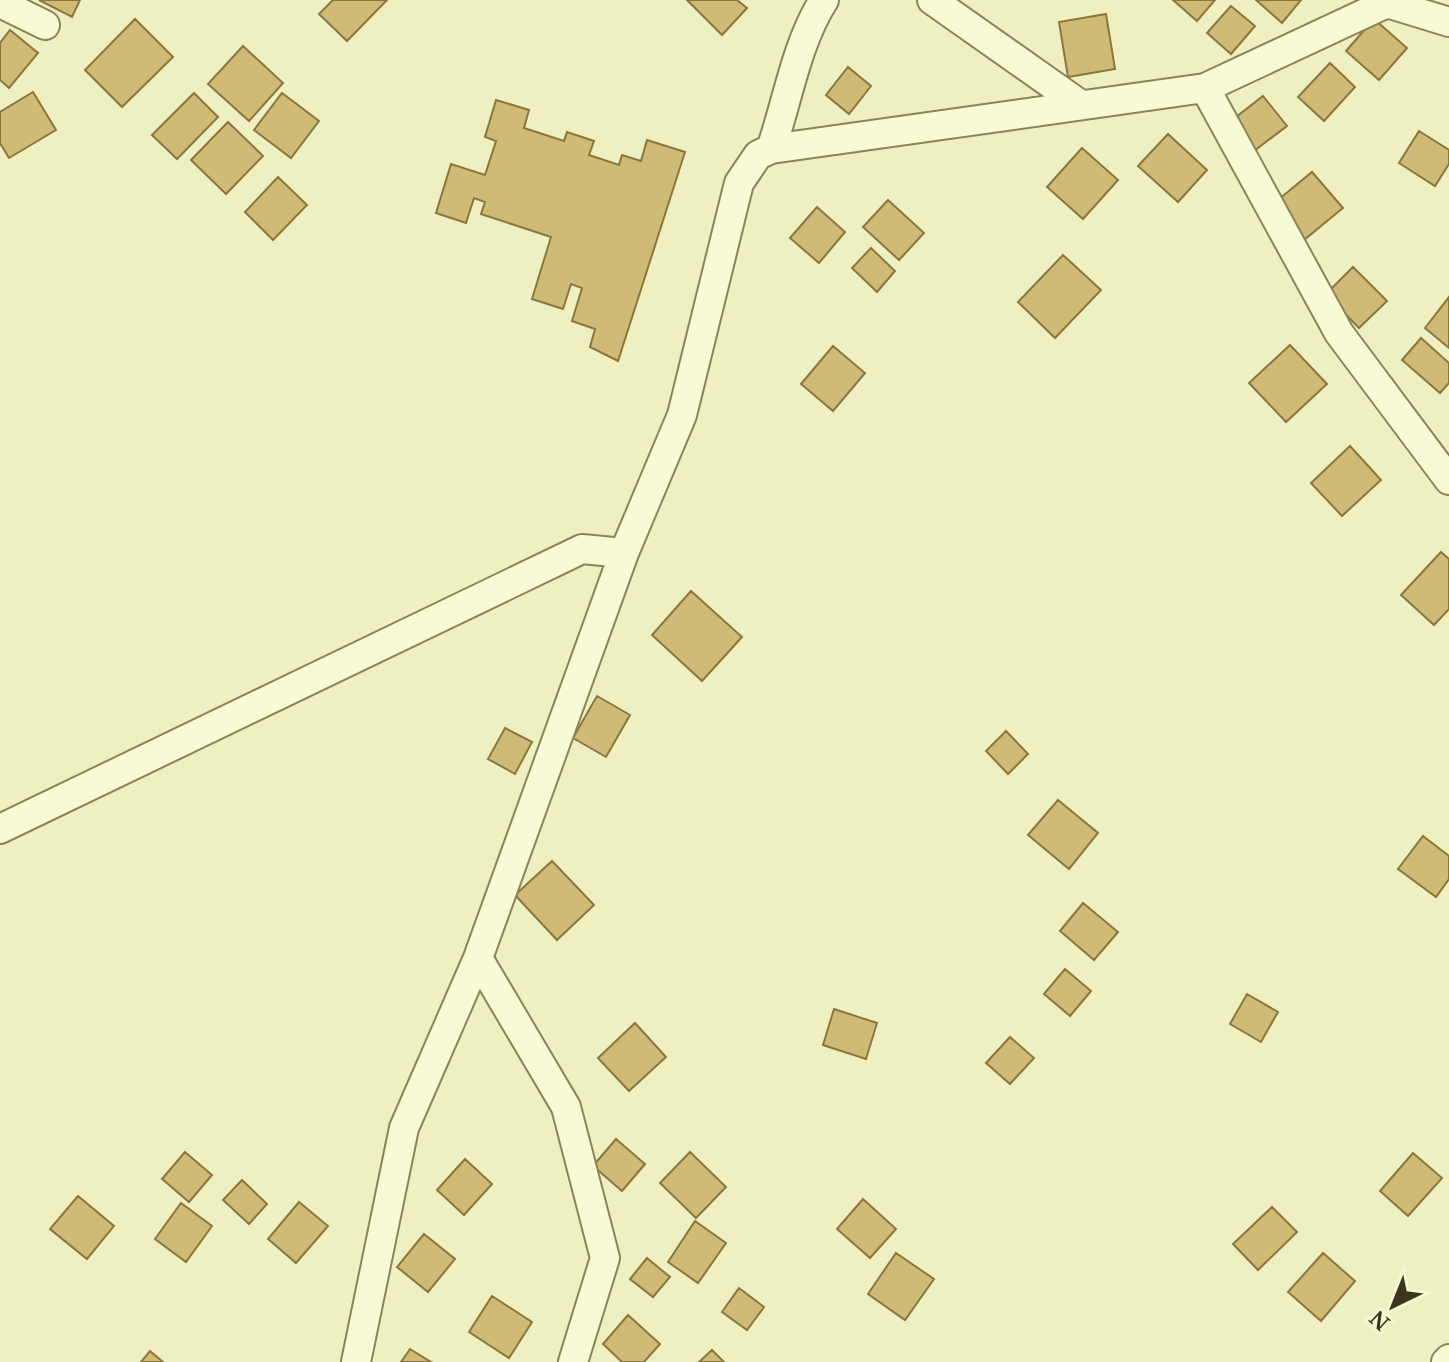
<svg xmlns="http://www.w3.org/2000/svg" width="1449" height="1362" viewBox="0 0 1449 1362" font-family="'Noto Serif',serif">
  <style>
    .building { fill: #d0bb76; stroke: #8b773d; stroke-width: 2 }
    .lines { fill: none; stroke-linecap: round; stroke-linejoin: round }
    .street-casing { stroke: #8b8458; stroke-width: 32 }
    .street { stroke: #f8fad5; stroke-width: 28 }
  </style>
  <rect width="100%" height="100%" fill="#eef0c1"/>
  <path class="building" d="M39,0H80L72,17Z
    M333,0H387L347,41L319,14Z
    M687,0H737L747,8L722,35Z
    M1173,0H1215L1197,21Z
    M1256,0H1301L1282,23Z
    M1231,6L1255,26L1231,54L1207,33Z
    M1106,14L1115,69L1068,77L1059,22Z
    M135,19L173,57L122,107L85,70Z
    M1374,19L1407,48L1379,80L1346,51Z
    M10,30L38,53L9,88L0,80V43Z
    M243,46L283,83L249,121L208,84Z
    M1330,63L1355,87L1324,121L1298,97Z
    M848,67L871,86L849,114L826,95Z
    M33,92L56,130L9,158L0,143V112Z
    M194,93L218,117L177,159L152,135Z
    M282,93L319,121L291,158L254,130Z
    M1263,96L1287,126L1254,151L1231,121Z
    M496,100L529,110L524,128L564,141L567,132L594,141L589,155L619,165L622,155L641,161L647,140L685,152L618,361L590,347L595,329L572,321L582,288L571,284L563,309L532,299L551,237L481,214L485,202L474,198L466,223L436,213L451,164L485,175L496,141L485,137Z
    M228,122L263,156L226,194L191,160Z
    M1419,131L1449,150V164L1435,186L1399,163Z
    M1168,134L1207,170L1178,202L1138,166Z
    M1082,148L1118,180L1083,219L1047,187Z
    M1312,172L1343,208L1304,240L1273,204Z
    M278,177L307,205L273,240L245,212Z
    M888,200L924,233L899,260L863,227Z
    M817,207L845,232L819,263L790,238Z
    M871,248L895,271L877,292L852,268Z
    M1063,255L1101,290L1055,338L1018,302Z
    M1353,267L1387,301L1359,328L1326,294Z
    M1449,297V348L1425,328Z
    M1421,338L1449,363V383L1440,393L1402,360Z
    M1290,345L1327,384L1286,422L1249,383Z
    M833,346L865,373L833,411L801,384Z
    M1350,446L1381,480L1342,516L1311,483Z
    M1441,552L1449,559V609L1434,625L1401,595Z
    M691,591L742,637L702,681L652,635Z
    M597,696L630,715L606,757L573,738Z
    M505,728L532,742L515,774L488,759Z
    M1006,731L1028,754L1008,774L986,751Z
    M1058,800L1098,833L1069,869L1028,835Z
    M1423,836L1449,856V879L1436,897L1398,869Z
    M552,861L594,905L557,940L515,895Z
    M1083,903L1118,932L1094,960L1060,931Z
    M1065,969L1091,991L1070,1016L1044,994Z
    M1247,994L1278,1012L1261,1042L1230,1024Z
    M834,1009L877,1023L866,1059L823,1045Z
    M635,1023L666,1057L629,1091L598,1058Z
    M1010,1037L1034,1058L1010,1084L986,1063Z
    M616,1139L645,1164L622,1191L593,1166Z
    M185,1152L212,1175L189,1202L162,1179Z
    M690,1152L726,1187L696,1218L660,1183Z
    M1413,1153L1442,1178L1408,1216L1380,1191Z
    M465,1159L492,1184L464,1215L437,1190Z
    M242,1180L267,1204L249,1224L223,1200Z
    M78,1196L114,1226L87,1259L50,1229Z
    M863,1199L896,1229L870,1258L837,1229Z
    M299,1202L328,1226L296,1263L268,1239Z
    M181,1203L212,1226L186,1262L155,1239Z
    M1272,1207L1297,1232L1258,1270L1233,1244Z
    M695,1221L726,1243L698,1283L668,1262Z
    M424,1234L455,1259L428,1292L397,1267Z
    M896,1253L934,1279L905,1320L868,1294Z
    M1323,1253L1355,1281L1321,1321L1288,1292Z
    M647,1258L670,1277L653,1297L630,1279Z
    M739,1288L764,1307L747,1330L722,1312Z
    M492,1296L532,1322L509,1358L469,1332Z
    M628,1315L660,1344L644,1362H622L603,1344Z
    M410,1349L431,1362H401Z
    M712,1350L724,1362H699Z
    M150,1351L163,1362H141Z"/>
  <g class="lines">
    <g class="street-casing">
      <path id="street" d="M932,0L1081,105
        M0,3L45,25
        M1205,88L1339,333L1449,480
        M771,149C788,100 796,44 824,0
        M0,829L582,549L624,553
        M478,958L566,1107L605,1258L573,1362
        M356,1362L404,1128L478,958L624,553L682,415L739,183L758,155L771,149L1205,88L1387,3L1449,22
        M1446,1362L1449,1359"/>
    </g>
    <use href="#street" class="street"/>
  </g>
  <g transform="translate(1393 1306) rotate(223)" stroke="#f5f7d1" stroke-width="6" paint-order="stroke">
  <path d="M0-6L14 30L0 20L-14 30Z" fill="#3a351d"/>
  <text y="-12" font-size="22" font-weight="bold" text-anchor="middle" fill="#3a351d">N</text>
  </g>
</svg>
